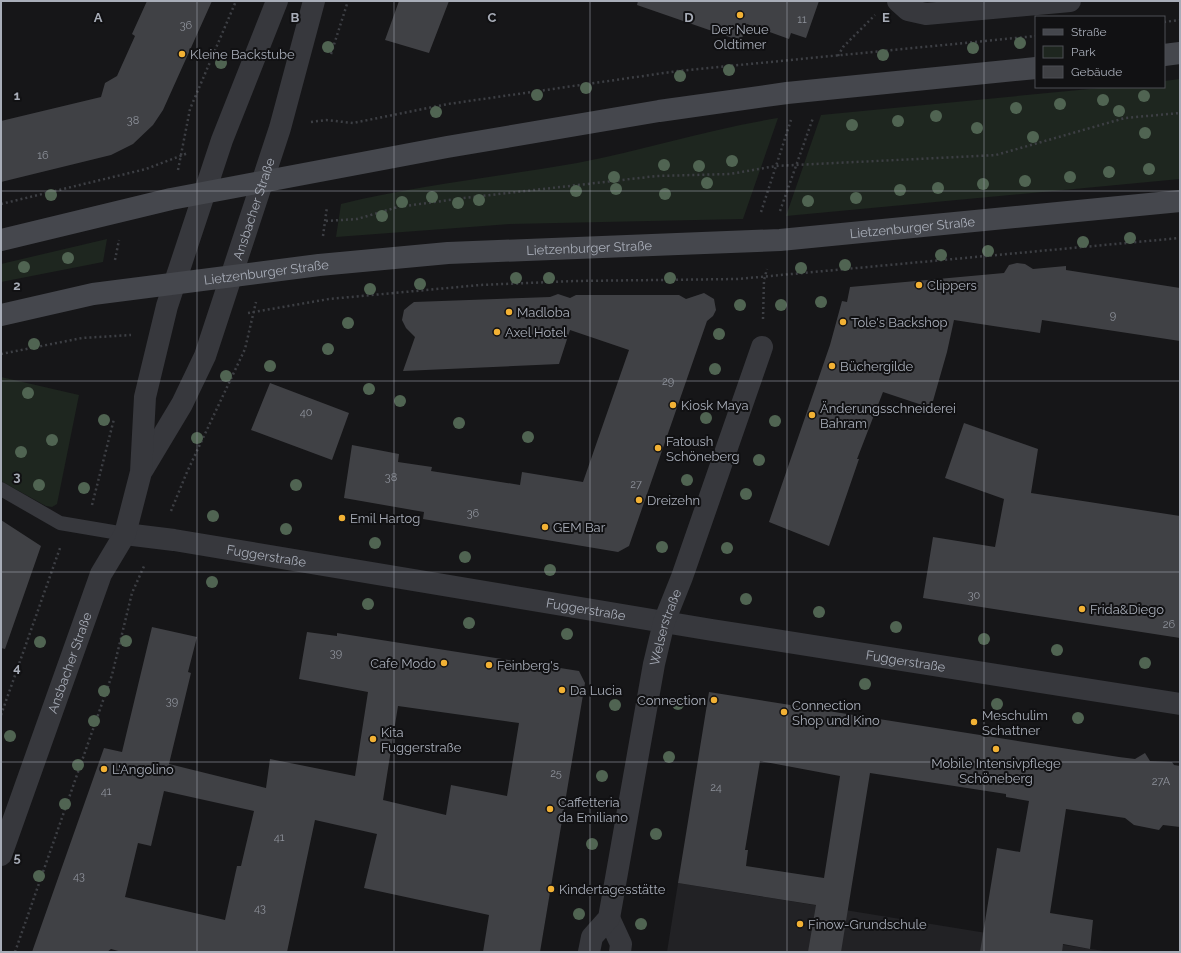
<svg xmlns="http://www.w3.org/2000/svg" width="1181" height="953" viewBox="0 0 1181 953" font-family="Raleway,sans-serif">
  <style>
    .built { fill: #222225 }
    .green { fill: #1e261f }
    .building { fill: #404145; fill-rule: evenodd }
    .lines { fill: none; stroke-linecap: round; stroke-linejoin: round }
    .path { stroke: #3d3f44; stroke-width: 2.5; stroke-dasharray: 2 3; stroke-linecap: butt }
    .lane { stroke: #37383d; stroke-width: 14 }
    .street { stroke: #37383d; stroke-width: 22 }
    .secondary { stroke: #45474d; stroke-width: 22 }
    .tree { fill: #506452 }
    .grid { fill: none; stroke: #a8adb8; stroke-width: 1; stroke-opacity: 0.55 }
    .poi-dot { fill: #f2b134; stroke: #111113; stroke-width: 1.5 }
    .labels { text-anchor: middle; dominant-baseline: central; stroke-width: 4; stroke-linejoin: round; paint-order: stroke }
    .number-label { font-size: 11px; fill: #8e929b }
    .poi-label { font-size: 13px; fill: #a8adb8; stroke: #111113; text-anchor: start }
    .street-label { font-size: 13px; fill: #a8adb8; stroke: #111113 }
    .grid-label { font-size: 13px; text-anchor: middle; font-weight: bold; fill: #a8adb8; stroke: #111113; stroke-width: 4; stroke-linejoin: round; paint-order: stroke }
  </style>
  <rect width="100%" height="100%" fill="#161618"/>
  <path class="built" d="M678,883L1011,937L1111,952H667Z"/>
  <path class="green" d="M1180,79V179L786,216L821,115L1110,87H1164V81Z
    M778,118L743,219L510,224L336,237L341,204C418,185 498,177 577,163C644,150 710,129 778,118Z
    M107,239L103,262L1,282V264Z
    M1,377L79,395L57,504L52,507L46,506L1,481Z"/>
  <path class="building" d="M147,1H212L163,110L153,125L133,144L111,155L1,182V121L101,97L105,83L117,76L135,36L132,34Z
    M399,1H449L429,53L385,40Z
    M638,1H819L806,38L791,33L789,39L747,24L741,41L637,5Z
    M1017,263L1025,264L1033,269L1066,266V270L1180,288V341L1042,320L1040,333L954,320L947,352L931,408L883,392L857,459H859L829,546L769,522L830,345L842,301L847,302L850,287L1004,273L1009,265Z
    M704,293L714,299L716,310L713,316L707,321L629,546L618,552L423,519L424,512L344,498L352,445L399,454L398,462L432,467L431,471L520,485L522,472L583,482L629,350L570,330L559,364L403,371L415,337L406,328L402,320L404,310L410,305L414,302L550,297L558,294L570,298L576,295H679L686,299Z
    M270,383L349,413L332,460L251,430Z
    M964,423L1038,449L1031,493L1180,516V638L923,598L933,537L995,547L1004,499L945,478Z
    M1,520L41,546L5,649L1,648Z
    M152,627L197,637L188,672L191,673L169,764L266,788L270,759L355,776L368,692L299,679L307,632L337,636V633L579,671L585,683L540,952H483L489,915L364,888L377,834L315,820L287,952H122L111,949L107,952H32L104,748L122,752ZM398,706L519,723L507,796L451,785L446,815L383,800ZM164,791L254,811L241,866H237L225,920L125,897L138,843L151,846Z
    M709,692L1119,757L1135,759L1145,753L1150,761L1172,762L1174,765L1180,766V827L1163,825L1159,830L1134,825L1125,818L1066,809L1050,913L1093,920L1090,949L1063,944L1062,952H980L997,848L1020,852L1029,801L1006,797V794L870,773L841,952H808L816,905L678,883ZM760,761L840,776L824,878L746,866L748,850H745Z"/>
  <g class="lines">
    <path class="path" d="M1164,22L1180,20
      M331,54L348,1
      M838,56L843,47L875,15
      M311,122L326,120L353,123L448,104L678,71L1036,36
      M178,170L190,109L236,1
      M1,204L146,169L188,153
      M780,211L813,118
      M761,212L791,120
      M326,221L357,219L398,207L464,198L657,176L730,174L776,166L996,155L1125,118L1180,113
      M323,236L327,207
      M115,260L119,240
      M248,313L329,299L480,285L575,281L738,279L1180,238
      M763,319L764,280L767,269
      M1,354L82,338L131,335
      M92,505L114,419
      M171,511L187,472L245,349L256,302
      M1,715L60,548
      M15,952L112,675L132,593L145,564"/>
    <path class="lane" d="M1,489L60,523L125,534"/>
    <g class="street">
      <path d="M898,1L908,10L926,14L1070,1"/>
      <path id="s1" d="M143,469L182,404L205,356L280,128L314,1"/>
      <path id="s2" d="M125,534L174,540L712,630L1180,704"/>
      <path id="s3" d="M1,855L101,574L125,534L141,472L145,397L167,306L222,140L277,1"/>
      <path d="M609,918L621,944L620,952"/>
      <path id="s4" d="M589,952L592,937L609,918L654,664L664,622L682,577L762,347"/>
    </g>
    <g class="secondary">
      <path d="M1164,55L1180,53"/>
      <path d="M1,240L171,199L447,147L659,111L787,93L1036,68"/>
      <path id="s5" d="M1,315L93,294L319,265L448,253L780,240L1180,201"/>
    </g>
  </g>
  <g class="tree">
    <circle cx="1020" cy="43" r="6"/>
    <circle cx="328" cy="47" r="6"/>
    <circle cx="973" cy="48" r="6"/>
    <circle cx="883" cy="55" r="6"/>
    <circle cx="221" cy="63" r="6"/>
    <circle cx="729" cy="70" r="6"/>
    <circle cx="680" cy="76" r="6"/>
    <circle cx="586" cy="88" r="6"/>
    <circle cx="537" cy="95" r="6"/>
    <circle cx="1144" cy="96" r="6"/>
    <circle cx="1103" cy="100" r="6"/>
    <circle cx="1060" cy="104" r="6"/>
    <circle cx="1016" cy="108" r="6"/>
    <circle cx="1119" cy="111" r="6"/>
    <circle cx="436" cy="112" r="6"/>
    <circle cx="936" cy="116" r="6"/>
    <circle cx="898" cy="121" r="6"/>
    <circle cx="852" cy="125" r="6"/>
    <circle cx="977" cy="128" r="6"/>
    <circle cx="1145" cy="133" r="6"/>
    <circle cx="1033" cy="137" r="6"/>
    <circle cx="732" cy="161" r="6"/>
    <circle cx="664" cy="165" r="6"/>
    <circle cx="699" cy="166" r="6"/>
    <circle cx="1149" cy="169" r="6"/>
    <circle cx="1109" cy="172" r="6"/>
    <circle cx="614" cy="177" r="6"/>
    <circle cx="1070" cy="177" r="6"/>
    <circle cx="1025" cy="181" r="6"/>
    <circle cx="707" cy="183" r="6"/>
    <circle cx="983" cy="184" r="6"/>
    <circle cx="938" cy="188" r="6"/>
    <circle cx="616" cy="189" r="6"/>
    <circle cx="900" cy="190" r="6"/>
    <circle cx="576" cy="191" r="6"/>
    <circle cx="665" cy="194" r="6"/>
    <circle cx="51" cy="195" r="6"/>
    <circle cx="432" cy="197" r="6"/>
    <circle cx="856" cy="198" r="6"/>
    <circle cx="479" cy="200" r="6"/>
    <circle cx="808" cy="201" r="6"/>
    <circle cx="402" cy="202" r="6"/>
    <circle cx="458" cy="203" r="6"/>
    <circle cx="382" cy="216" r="6"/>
    <circle cx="1130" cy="238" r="6"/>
    <circle cx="1083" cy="242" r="6"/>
    <circle cx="988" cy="251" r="6"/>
    <circle cx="941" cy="255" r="6"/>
    <circle cx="68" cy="258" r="6"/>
    <circle cx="845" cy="265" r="6"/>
    <circle cx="24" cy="267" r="6"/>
    <circle cx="801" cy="268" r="6"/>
    <circle cx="516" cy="278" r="6"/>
    <circle cx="549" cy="278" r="6"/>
    <circle cx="670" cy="278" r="6"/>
    <circle cx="420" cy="284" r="6"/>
    <circle cx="370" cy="289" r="6"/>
    <circle cx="821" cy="302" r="6"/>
    <circle cx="740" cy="305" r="6"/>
    <circle cx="781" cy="305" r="6"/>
    <circle cx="348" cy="323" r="6"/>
    <circle cx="719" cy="334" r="6"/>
    <circle cx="34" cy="344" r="6"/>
    <circle cx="328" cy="349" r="6"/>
    <circle cx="270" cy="366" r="6"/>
    <circle cx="715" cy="369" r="6"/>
    <circle cx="226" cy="376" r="6"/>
    <circle cx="369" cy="389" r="6"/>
    <circle cx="28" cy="393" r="6"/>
    <circle cx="400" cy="401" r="6"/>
    <circle cx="706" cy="418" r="6"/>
    <circle cx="104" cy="420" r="6"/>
    <circle cx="775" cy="421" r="6"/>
    <circle cx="459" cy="423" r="6"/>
    <circle cx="528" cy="437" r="6"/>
    <circle cx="197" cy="438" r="6"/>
    <circle cx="52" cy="440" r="6"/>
    <circle cx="21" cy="452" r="6"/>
    <circle cx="759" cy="460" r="6"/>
    <circle cx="687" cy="480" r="6"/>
    <circle cx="39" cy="485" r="6"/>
    <circle cx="296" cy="485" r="6"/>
    <circle cx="84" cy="488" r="6"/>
    <circle cx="746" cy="494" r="6"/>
    <circle cx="213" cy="516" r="6"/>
    <circle cx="286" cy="529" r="6"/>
    <circle cx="375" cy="543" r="6"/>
    <circle cx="662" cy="547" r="6"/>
    <circle cx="727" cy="548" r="6"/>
    <circle cx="465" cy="557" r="6"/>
    <circle cx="550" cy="570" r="6"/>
    <circle cx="212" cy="582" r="6"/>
    <circle cx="746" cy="599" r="6"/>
    <circle cx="368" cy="604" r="6"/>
    <circle cx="819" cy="612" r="6"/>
    <circle cx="469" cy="623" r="6"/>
    <circle cx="896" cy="627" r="6"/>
    <circle cx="567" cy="634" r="6"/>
    <circle cx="984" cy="639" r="6"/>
    <circle cx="126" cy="641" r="6"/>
    <circle cx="40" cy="642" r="6"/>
    <circle cx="1057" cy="650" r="6"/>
    <circle cx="1145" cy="663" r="6"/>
    <circle cx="865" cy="684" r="6"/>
    <circle cx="104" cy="691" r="6"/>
    <circle cx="678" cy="704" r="6"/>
    <circle cx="997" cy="704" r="6"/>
    <circle cx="615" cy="705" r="6"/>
    <circle cx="1078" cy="718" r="6"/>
    <circle cx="94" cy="721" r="6"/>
    <circle cx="10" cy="736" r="6"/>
    <circle cx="669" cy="757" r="6"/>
    <circle cx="78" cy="765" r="6"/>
    <circle cx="602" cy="776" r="6"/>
    <circle cx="65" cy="804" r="6"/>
    <circle cx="656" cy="834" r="6"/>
    <circle cx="592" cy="844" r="6"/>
    <circle cx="39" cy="876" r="6"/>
    <circle cx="579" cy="914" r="6"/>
    <circle cx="641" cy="924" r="6"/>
  </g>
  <path class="grid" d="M197,1V952M394,1V952M590,1V952M787,1V952M984,1V952M1,191H1180M1,381H1180M1,572H1180M1,762H1180"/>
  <g class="poi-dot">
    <circle cx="740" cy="15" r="4"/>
    <circle cx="182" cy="54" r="4"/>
    <circle cx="919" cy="285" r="4"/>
    <circle cx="509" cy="312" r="4"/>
    <circle cx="843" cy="322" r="4"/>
    <circle cx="497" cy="332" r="4"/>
    <circle cx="832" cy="366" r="4"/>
    <circle cx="673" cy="405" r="4"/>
    <circle cx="812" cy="415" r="4"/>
    <circle cx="658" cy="448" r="4"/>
    <circle cx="639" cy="500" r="4"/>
    <circle cx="342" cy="518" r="4"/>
    <circle cx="545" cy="527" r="4"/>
    <circle cx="1082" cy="609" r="4"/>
    <circle cx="444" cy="663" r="4"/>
    <circle cx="489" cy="665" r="4"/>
    <circle cx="562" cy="690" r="4"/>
    <circle cx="714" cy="700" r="4"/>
    <circle cx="784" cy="712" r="4"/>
    <circle cx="974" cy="722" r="4"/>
    <circle cx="373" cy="739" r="4"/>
    <circle cx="996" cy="749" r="4"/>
    <circle cx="104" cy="769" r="4"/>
    <circle cx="550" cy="809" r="4"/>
    <circle cx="551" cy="889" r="4"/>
    <circle cx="800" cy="924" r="4"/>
  </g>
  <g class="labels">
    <g class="number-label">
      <text x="802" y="19">11</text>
      <text x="186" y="25">36</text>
      <text x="133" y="120">38</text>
      <text x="43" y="155">16</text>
      <text x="1113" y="315">9</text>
      <text x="668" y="381">29</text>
      <text x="306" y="412">40</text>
      <text x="391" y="477">38</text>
      <text x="636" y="484">27</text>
      <text x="473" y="513">36</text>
      <text x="974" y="595">30</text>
      <text x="1169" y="624">26</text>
      <text x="336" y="653">39</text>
      <text x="172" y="701">39</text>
      <text x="556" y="773">25</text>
      <text x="1161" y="781">27A</text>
      <text x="716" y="787">24</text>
      <text x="106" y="791">41</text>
      <text x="279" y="837">41</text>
      <text x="79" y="876">43</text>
      <text x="260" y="908">43</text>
    </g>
    <g class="poi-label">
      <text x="740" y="29" text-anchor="middle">Der Neue<tspan x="740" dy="15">Oldtimer</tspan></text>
      <text x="190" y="54">Kleine Backstube</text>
      <text x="927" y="285">Clippers</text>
      <text x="517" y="312">Madloba</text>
      <text x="851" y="322">Tole's Backshop</text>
      <text x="505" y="332">Axel Hotel</text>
      <text x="840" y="366">Büchergilde</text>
      <text x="681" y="405">Kiosk Maya</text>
      <text x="820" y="408">Änderungsschneiderei<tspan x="820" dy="15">Bahram</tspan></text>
      <text x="666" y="441">Fatoush<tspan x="666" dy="15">Schöneberg</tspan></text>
      <text x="647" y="500">Dreizehn</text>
      <text x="350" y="518">Emil Hartog</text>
      <text x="553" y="527">GEM Bar</text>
      <text x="1090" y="609">Frida&amp;Diego</text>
      <text x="436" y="663" text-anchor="end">Cafe Modo</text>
      <text x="497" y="665">Feinberg's</text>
      <text x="570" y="690">Da Lucia</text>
      <text x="706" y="700" text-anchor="end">Connection</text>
      <text x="792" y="705">Connection<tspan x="792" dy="15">Shop und Kino</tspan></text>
      <text x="982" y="715">Meschulim<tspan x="982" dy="15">Schattner</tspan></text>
      <text x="381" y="732">Kita<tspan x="381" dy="15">Fuggerstraße</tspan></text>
      <text x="996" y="763" text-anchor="middle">Mobile Intensivpflege<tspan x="996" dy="15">Schöneberg</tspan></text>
      <text x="112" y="769">L'Angolino</text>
      <text x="558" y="802">Caffetteria<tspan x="558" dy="15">da Emiliano</tspan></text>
      <text x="559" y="889">Kindertagesstätte</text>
      <text x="808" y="924">Finow-Grundschule</text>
    </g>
    <g class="street-label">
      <text stroke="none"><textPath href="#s1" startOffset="284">Ansbacher Straße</textPath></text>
      <text stroke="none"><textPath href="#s5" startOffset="917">Lietzenburger Straße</textPath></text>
      <text stroke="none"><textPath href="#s5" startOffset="593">Lietzenburger Straße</textPath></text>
      <text stroke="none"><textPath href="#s5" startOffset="269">Lietzenburger Straße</textPath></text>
      <text stroke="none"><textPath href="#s2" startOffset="143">Fuggerstraße</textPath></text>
      <text stroke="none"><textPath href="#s2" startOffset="467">Fuggerstraße</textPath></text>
      <text stroke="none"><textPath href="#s4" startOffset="337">Welserstraße</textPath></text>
      <text stroke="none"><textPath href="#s2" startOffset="791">Fuggerstraße</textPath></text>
      <text stroke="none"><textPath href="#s3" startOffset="204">Ansbacher Straße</textPath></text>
    </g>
  </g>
  <g class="grid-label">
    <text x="98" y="22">A</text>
    <text x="295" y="22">B</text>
    <text x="492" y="22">C</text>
    <text x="689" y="22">D</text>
    <text x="886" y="22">E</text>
    <text x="17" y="100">1</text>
    <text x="17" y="290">2</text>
    <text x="17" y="481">3</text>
    <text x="17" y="672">4</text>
    <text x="17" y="862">5</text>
  </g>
  <rect width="1181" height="953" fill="none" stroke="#a8adb8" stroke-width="4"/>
  <rect x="1035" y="16" width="130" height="72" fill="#111113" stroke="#4d4f55"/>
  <rect x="1043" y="29" width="20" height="6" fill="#45474d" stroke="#4d4f55"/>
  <text x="1071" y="36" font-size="12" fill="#a8adb8">Straße</text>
  <rect x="1043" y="46" width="20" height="12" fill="#1e261f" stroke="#4d4f55"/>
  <text x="1071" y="56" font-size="12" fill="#a8adb8">Park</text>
  <rect x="1043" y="66" width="20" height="12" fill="#404145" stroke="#4d4f55"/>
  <text x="1071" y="76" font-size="12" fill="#a8adb8">Gebäude</text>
</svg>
